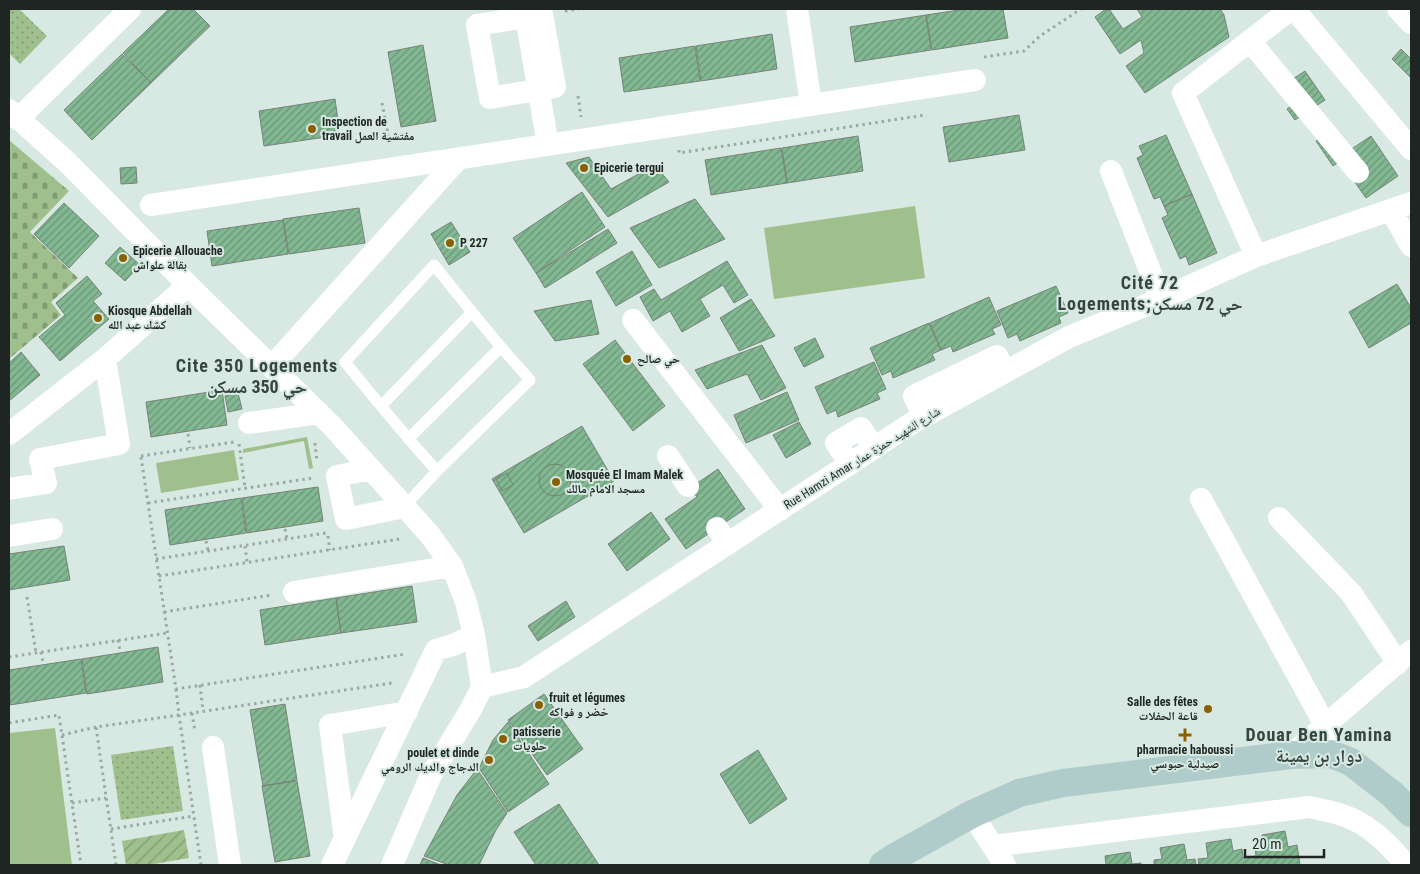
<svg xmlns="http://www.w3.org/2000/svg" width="1420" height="874" viewBox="0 0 1420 874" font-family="'Roboto Condensed','Noto Naskh Arabic',sans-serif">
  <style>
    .grass { fill: #9fc08d }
    .cemetery { fill: url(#cemetery-stones) }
    .park { fill: url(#park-dots) }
    .garden { fill: url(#garden-furrows) }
    .building { fill: url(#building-hatch); stroke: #768379 }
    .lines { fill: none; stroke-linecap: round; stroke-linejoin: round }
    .path { stroke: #9aa9a3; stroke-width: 3; stroke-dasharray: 2.5 4; stroke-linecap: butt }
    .service { stroke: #fff; stroke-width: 11 }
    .minor { stroke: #fff; stroke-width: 22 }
    .secondary { stroke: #b0ccca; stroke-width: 28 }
    .poi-dot { fill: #8a6000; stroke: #d7e9e2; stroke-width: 2 }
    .labels { text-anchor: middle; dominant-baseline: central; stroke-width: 4; stroke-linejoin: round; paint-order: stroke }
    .poi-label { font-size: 12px; font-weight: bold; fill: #1e2522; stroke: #d7e9e2; text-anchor: start }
    .street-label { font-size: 12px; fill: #1e2522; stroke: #d7e9e2 }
    .district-label { font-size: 18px; font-weight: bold; letter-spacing: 1px; fill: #364540; stroke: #d7e9e2 }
  </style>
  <defs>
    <pattern id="cemetery-stones" width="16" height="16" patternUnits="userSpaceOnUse" patternTransform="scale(1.25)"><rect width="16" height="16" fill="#9fc08d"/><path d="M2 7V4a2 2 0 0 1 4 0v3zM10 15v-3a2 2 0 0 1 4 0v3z" fill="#819c73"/></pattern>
    <pattern id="park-dots" width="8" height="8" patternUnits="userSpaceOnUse" patternTransform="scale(1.25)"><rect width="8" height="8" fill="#9fc08d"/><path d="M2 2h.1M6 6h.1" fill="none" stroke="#819c73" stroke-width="1.8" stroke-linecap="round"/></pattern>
    <pattern id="garden-furrows" width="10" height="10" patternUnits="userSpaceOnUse" patternTransform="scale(1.25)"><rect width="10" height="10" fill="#9fc08d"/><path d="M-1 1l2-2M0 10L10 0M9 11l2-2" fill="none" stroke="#819c73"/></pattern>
    <pattern id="building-hatch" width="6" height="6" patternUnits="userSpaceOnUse" patternTransform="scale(1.25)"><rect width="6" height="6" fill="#82b892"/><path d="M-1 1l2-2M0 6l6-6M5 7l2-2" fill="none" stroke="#6a9577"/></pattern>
  </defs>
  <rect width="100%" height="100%" fill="#d7e9e2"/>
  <path class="grass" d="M915,206L925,278L774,299L764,228Z
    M307,437L313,468L309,469L304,441L243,453V449Z
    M234,450L239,480L161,493L156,463Z
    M55,728L72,865H9V733Z"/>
  <path class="cemetery" d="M9,140L69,191L30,232L78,278L51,302L61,315L9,359Z"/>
  <path class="park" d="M9,9H19L47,36L20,64L9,53Z
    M173,746L183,811L121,820L111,755Z"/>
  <path class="garden" d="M184,830L189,858L148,865H126L122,841Z"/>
  <path class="building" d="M169,9H193L210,26L151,83L123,53Z
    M966,9H1003L1008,38L932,50L926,15Z
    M1106,9H1109L1123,29L1142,17L1137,9H1220L1224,15L1229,37L1145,93L1126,66L1144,53L1141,40L1120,54L1095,17Z
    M926,15L931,50L855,62L850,27Z
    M772,34L777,69L701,81L696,46Z
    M423,45L436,121L401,127L388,52Z
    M695,46L700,81L624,92L619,58Z
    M1401,49L1411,59V78L1392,59Z
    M122,54L151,83L92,140L64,110Z
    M1305,71L1325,100L1295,120L1287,109L1294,104L1282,86Z
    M335,99L340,135L264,146L259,111Z
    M1019,115L1025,150L949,162L943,127Z
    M1326,134L1341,156L1371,136L1398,176L1366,198L1340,161L1333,166L1316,141Z
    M1166,135L1192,194L1164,206L1160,197L1154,199L1137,158L1143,155L1139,146Z
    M858,136L863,171L787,183L782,148Z
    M781,148L787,183L711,195L705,160Z
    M589,157L611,189L655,165L669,182L608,217L566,163Z
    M136,167L137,183L121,184L120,168Z
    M582,192L605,227L536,273L513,238Z
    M1192,194L1217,253L1189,265L1186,256L1180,259L1162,218L1168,215L1164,206Z
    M695,199L725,239L659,268L630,228Z
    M64,203L99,236L69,268L34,234Z
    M359,208L365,243L289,254L283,219Z
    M283,220L288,254L212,266L207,231Z
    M451,222L470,252L449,265L431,234Z
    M608,229L617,243L545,288L536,273Z
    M120,247L140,265L125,281L105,263Z
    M632,251L652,285L616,306L596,272Z
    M727,261L748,295L734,303L723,285L700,299L710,316L682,332L670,311L653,321L640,297L654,289L661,300Z
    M87,276L102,294L93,301L109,319L60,361L39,337L65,315L56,303Z
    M1397,284L1411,308V323L1369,348L1349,312Z
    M1056,286L1068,313L1059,317L1061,323L1020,341L1017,334L1008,338L997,311Z
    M989,297L1001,325L992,329L995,334L953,352L951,346L941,350L930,323Z
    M751,299L775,336L739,351L720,318Z
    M591,300L599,334L555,341L534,311Z
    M929,323L941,350L932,354L935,360L893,378L891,371L882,375L870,348Z
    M815,338L824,357L804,367L794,348Z
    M615,340L665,406L633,431L583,364Z
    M762,345L786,388L761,400L747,374L707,389L695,370Z
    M21,352L40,375L9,401V363Z
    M874,362L886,389L877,393L880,399L838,417L836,410L827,414L815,387Z
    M222,390L227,425L151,437L146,402Z
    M787,392L799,420L746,443L734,415Z
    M238,393L242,409L228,412L225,396Z
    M799,422L811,444L786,458L773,435Z
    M582,426L614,481L524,533L492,479Z
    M539 480a16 16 0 1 1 32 0a16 16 0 1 1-32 0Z
    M718,469L745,509L686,549L665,519L697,497L690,488Z
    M507,473L513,485L502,491L496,479Z
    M318,487L323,521L247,533L242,498Z
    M241,498L246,533L170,545L165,510Z
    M651,512L670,539L627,571L608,544Z
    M64,546L70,580L9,590V554Z
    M412,586L417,622L341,633L336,598Z
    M336,598L341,633L265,645L260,610Z
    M566,601L575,617L538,641L528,626Z
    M158,647L163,682L87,694L82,659Z
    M81,659L86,693L10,705L9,670Z
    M544,694L583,749L547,775L508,720Z
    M285,704L297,780L263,786L250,710Z
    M508,722L549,784L508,812L479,768L493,740Z
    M758,750L787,799L750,824L720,774Z
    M477,769L507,813L496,830L479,865H449L424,856L457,795Z
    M297,781L310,856L275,862L262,786Z
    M559,804L599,865H536L514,832Z
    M1285,831L1288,847L1297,845L1300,865H1199L1198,859L1208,858L1206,843L1231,839L1233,851L1242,849L1243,858L1256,856L1255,847L1263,846L1262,835Z
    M1184,844L1187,860L1195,859L1196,865H1154V860L1162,859L1160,848Z
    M1130,852L1132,864L1141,863V865H1106L1105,856Z
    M423,858L441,865H420Z"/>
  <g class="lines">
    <path class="path" d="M565,11L579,9
      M984,57L1024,51L1040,36L1081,9
      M578,96L581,117
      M382,103L390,144
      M679,150V153L925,115
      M188,434L190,448
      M315,443L317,462
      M239,444L245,488
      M141,456L234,442
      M141,457L176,689L406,654
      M148,503L313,478
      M285,529L287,539
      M328,536L330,550
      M206,541L208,551
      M245,546L247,562
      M156,559L326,533
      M159,576L400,539
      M27,597L36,653
      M164,612L272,595
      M118,640L120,651
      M41,652L43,662
      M9,657L167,633
      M200,685L203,711
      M192,713L195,732
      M9,723L59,715L81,865
      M62,735L96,727
      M72,803L106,798
      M111,829L194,816
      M116,865L96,727L179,715L176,689
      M201,865L179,715L392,683"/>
    <path class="service" d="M381,406L472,312L434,265L345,362C375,399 405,436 437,471L404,507
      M408,439L501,347L472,312
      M437,471L530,380L501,347"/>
    <path class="minor" d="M797,9L811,105
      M1294,9L1411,149
      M1398,9L1411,23
      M526,17L477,25L490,98L555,87L542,14L526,17L548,145
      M1250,41L1358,172
      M9,110L68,163L188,285L333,427L430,535L452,566L466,602L474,635L482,687L471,709L431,775L392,865
      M18,119L130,9
      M151,205L975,80
      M1391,210L1411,246
      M1256,256L1183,93L1291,9
      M1161,299L1256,256L1411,203
      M633,320L780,510
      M272,366L458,159
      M924,417L914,396L997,356L1005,372
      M249,423L319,413
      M9,434L105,359L188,285
      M668,456L688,486
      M850,464L836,443L861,428L874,448
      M371,469L337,476L346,519L404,507
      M9,489L46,483L40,459L119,444L105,359
      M1201,499L1325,725L1331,754
      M1279,518L1351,593L1398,663
      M717,528L728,544
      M9,536L52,529
      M294,592L452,566
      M482,687L524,677L912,423L1069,337L1161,299L1111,171
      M213,747L230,865
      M1291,755L1411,651
      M972,814L1005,865
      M345,839L330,725L407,712
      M993,846L1309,807C1319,809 1329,811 1339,814C1367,822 1388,843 1406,865
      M332,865L436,650L453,645L474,635"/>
    <path class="secondary" d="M883,865L895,857L972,814L1019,793L1063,783L1291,755L1331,754L1351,762L1392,794L1411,813"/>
  </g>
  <g class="poi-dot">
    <circle cx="312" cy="129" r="5"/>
    <circle cx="584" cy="168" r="5"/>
    <circle cx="450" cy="243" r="5"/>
    <circle cx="123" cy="258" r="5"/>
    <circle cx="98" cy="318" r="5"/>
    <circle cx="627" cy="359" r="5"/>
    <circle cx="556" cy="482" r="5"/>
    <circle cx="539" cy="705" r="5"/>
    <circle cx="1208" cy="709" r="5"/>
    <path d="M1182.5 727.5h5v5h5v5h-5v5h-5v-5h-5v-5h5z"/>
    <circle cx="503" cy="739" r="5"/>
    <circle cx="489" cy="760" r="5"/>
  </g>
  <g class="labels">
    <g class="poi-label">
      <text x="322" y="122">Inspection de<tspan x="322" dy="14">travail مفتشية العمل</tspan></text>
      <text x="594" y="168">Epicerie tergui</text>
      <text x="460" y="243">P 227</text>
      <text x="133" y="251">Epicerie Allouache<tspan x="133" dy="14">بقالة علواش</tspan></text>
      <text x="108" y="311">Kiosque Abdellah<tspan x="108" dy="14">كشك عبد الله</tspan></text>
      <text x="637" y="359">حي صالح</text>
      <text x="566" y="475">Mosquée El Imam Malek<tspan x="566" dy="14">مسجد الامام مالك</tspan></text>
      <text x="549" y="698">fruit et légumes<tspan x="549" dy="14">خضر و فواكه</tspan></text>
      <text x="1198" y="702" text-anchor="end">Salle des fêtes<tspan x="1198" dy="14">قاعة الحفلات</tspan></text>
      <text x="513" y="732">patisserie<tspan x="513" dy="14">حلويات</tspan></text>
      <text x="1185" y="750" text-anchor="middle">pharmacie haboussi<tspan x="1185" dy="14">صيدلية حبوسي</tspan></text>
      <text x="479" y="753" text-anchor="end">poulet et dinde<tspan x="479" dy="14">الدجاج والديك الرومي</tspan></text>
    </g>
    <g class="street-label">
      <text transform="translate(862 458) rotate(-32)">Rue Hamzi Amar شارع الشهيد حمزة عمار</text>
    </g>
    <g class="district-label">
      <text x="1150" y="282">Cité 72<tspan x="1150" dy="21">Logements;حي 72 مسكن</tspan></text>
      <text x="257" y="365">Cite 350 Logements<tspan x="257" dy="21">حي 350 مسكن</tspan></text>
      <text x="1319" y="734">Douar Ben Yamina<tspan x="1319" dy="21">دوار بن يمينة</tspan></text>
    </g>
  </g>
  <rect width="1420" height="874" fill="none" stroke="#1e2522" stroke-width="20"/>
  <path d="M1245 849v8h79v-8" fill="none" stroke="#1e2522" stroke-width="2.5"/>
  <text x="1252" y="849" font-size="15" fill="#1e2522" stroke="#d7e9e2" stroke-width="4" paint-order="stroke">20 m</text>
</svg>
